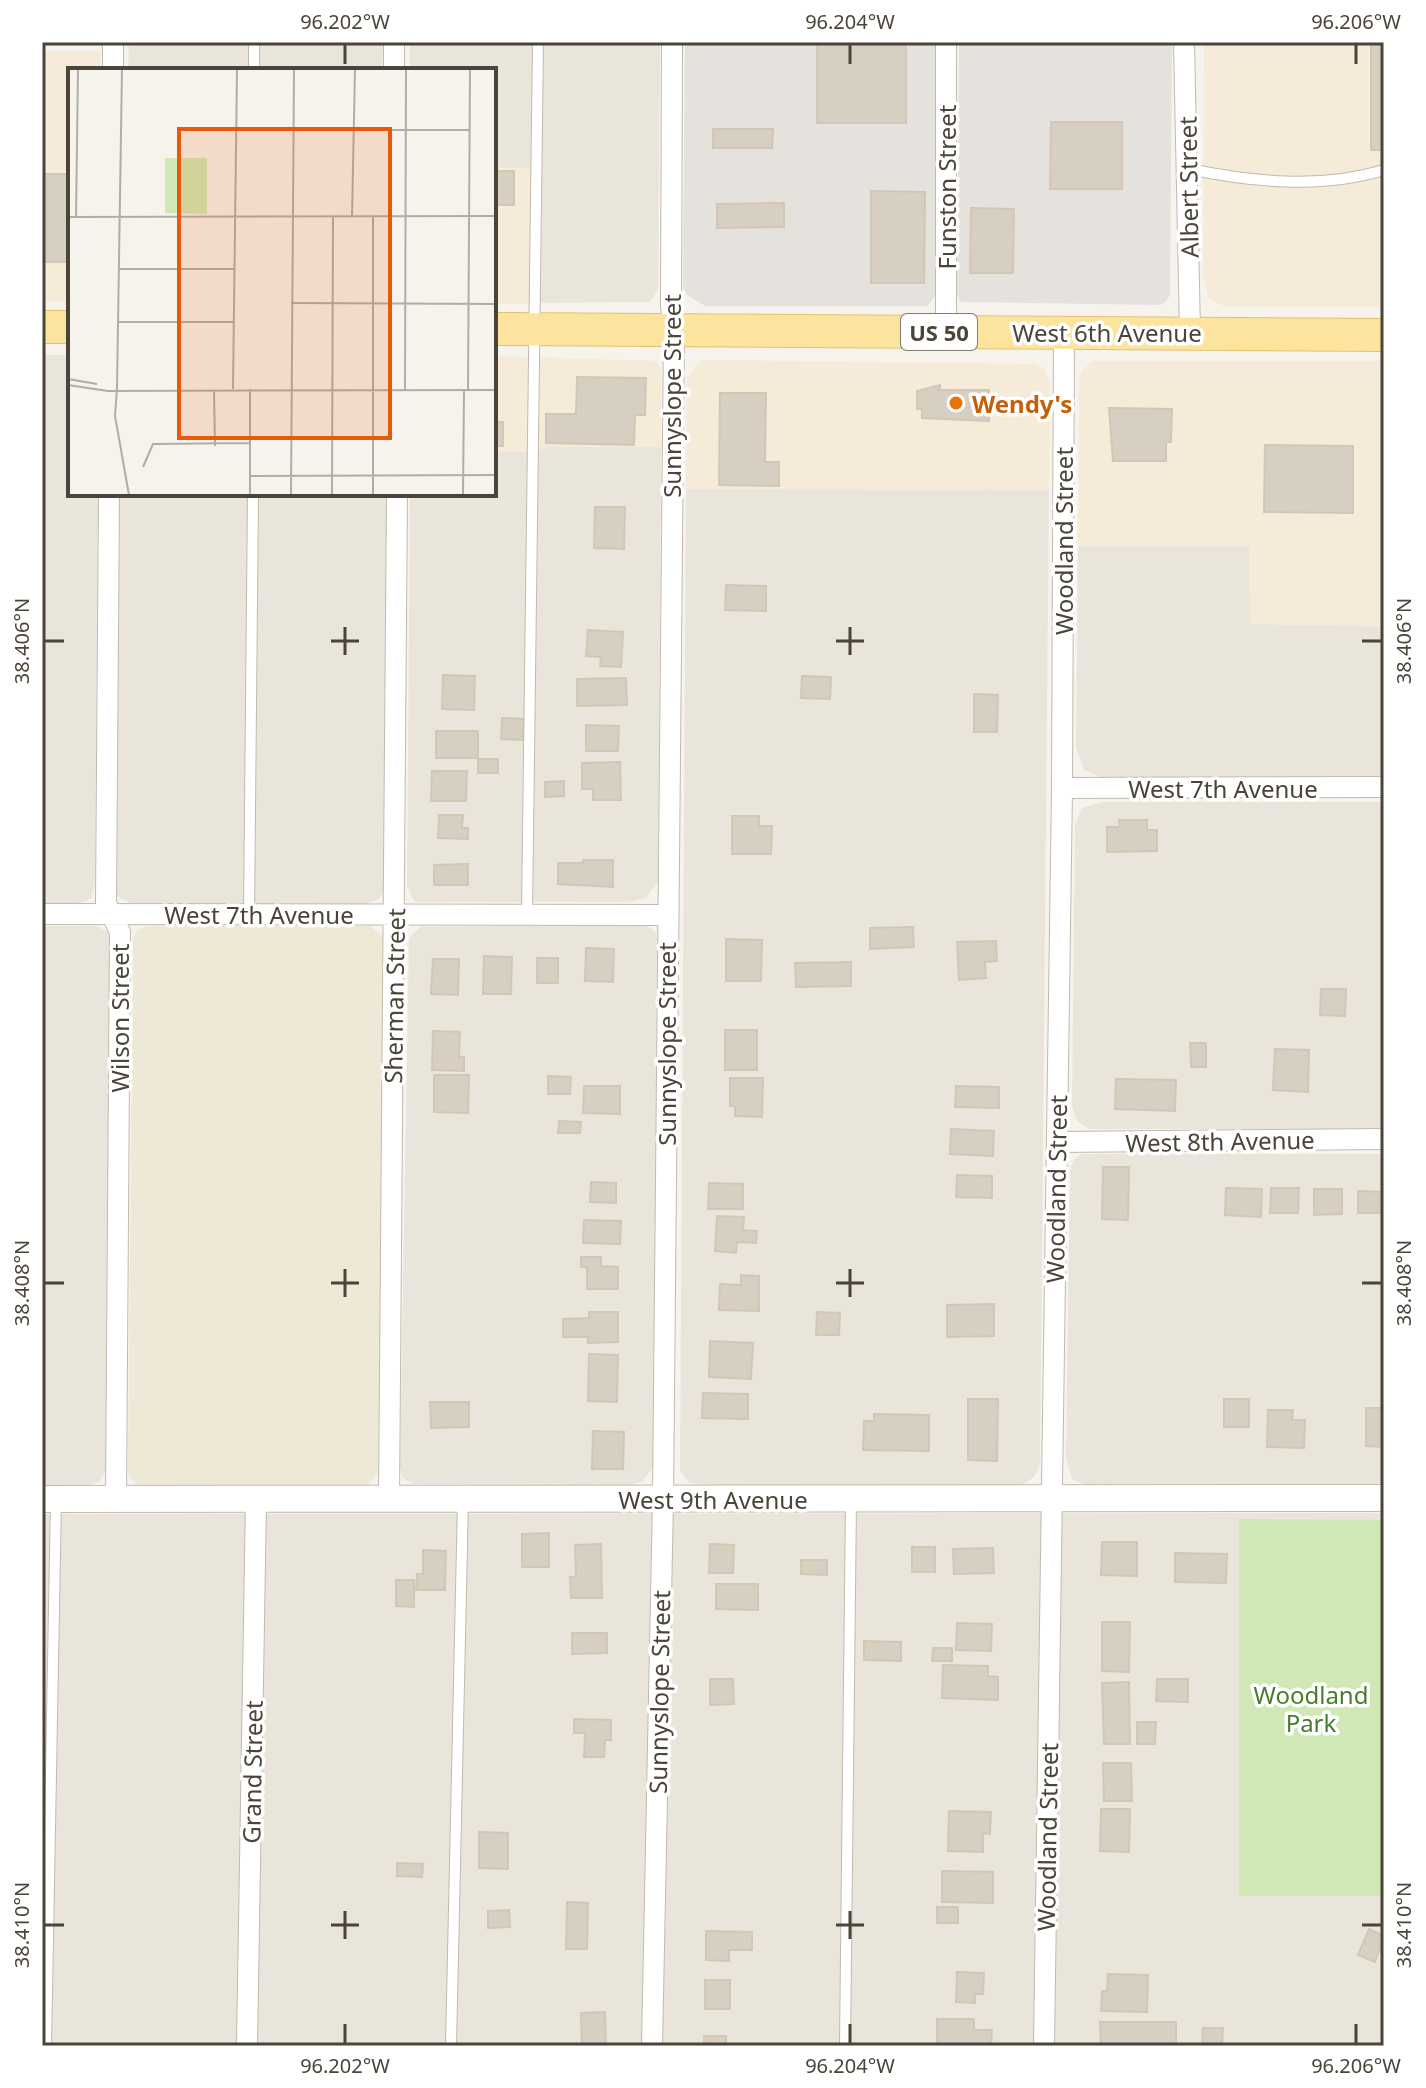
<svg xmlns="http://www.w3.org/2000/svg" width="1426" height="2088" viewBox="0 0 1426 2088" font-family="'Noto Sans',sans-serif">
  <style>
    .residential { fill: #e9e5da }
    .commercial { fill: #f6ead8 }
    .industrial { fill: #e5e2dd }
    .education { fill: #eee8d6 }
    .green { fill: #d0e8b6 }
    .building { fill: #d7cfc1; stroke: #d2c7b5; stroke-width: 2 }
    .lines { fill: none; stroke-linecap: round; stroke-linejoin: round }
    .service-casing { stroke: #c1bbae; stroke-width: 12 }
    .minor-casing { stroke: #c1bbae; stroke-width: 22 }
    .tertiary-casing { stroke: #c1bbae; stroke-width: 28 }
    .primary-casing { stroke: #e2c26e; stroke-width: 34 }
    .service { stroke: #fff; stroke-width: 10 }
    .minor { stroke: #fff; stroke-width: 20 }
    .tertiary { stroke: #fff; stroke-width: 26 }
    .primary { stroke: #fce49f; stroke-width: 32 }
    .ticks { fill: none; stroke: #4a4439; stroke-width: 3 }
    .food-dot { fill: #e8710a; stroke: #fff; stroke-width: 3 }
    .labels { text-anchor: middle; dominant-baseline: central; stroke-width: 7; stroke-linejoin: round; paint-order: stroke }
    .shield { fill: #fff; stroke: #807c74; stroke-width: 2 }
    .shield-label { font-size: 22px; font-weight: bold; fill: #4a4439 }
    .street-label { font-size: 24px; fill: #4a4439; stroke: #fff }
    .food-label { font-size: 24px; font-weight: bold; fill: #c56008; stroke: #fff; text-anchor: start }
    .park-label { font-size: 24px; fill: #487c2d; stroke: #fff }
    .inset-road { fill: none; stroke: #b1ada4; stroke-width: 2 }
    .view { fill: #e8590c; fill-opacity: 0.15; stroke: #e8590c; stroke-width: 4 }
    .inset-edge { fill: none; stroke: #4a4439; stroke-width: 4 }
    .neatline { fill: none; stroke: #4a4439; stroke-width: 3 }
    .ticks-label { font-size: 20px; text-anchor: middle; fill: #4a4439 }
  </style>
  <rect width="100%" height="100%" fill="#f5f3ec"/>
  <path class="residential" d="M129,42H383L382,70H128Z
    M410,42H660L658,288L650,302L541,303L542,168H494V70H410Z
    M42,355H70V494H98L95,884L91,898L80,904H42Z
    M548,447H661L658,881L646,898L630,902H415L407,886L410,494H494V452H530Z
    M686,489L1049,490L1040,1465L1034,1477L1022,1485H704L688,1482L680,1470Z
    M119,494H389L386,888L378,900L365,904H133L115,895Z
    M1078,546H1249L1250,624L1384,626V777H1101L1084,770L1076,747Z
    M1102,802H1384V1129H1089L1077,1121L1072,1106L1075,825L1082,808Z
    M646,925L655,931L657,937L654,1467L642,1481L628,1486L413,1484L403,1478L400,1467L409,938L421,927Z
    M42,926H96L108,932L111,946L106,1470L99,1482L86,1487H42Z
    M1082,1154H1384V1485L1088,1486L1072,1479L1066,1458L1070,1171L1073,1161Z
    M1384,1513V2046H42V1514Z"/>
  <path class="commercial" d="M1204,42H1384V307H1226L1209,299L1203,277Z
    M42,51H101L100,70H70V302H42Z
    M542,167L541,303L494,304V168Z
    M494,356L656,361L661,370V447H548L530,452H494Z
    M701,360L1034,364L1043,368L1050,383L1049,490L686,489L687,378Z
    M1092,361H1384V626L1250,624L1249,546H1078L1079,381L1081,372Z"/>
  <path class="industrial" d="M685,42H936L937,293L928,306H705L687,295L683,287Z
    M959,42H1172L1170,295L1166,302L1159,305L961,302L957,294Z"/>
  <path class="education" d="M146,926H370L383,937L379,1472L366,1487H142L135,1484L128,1473L133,939L137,930Z"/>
  <path class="green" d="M1239,1519L1384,1520V1896H1239Z"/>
  <path class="building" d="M817,42H906V123H817Z
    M1371,42H1384V150H1371Z
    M1051,122H1122V189H1050Z
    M713,129H773L772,148H713Z
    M494,171H514V205H494Z
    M44,174H70V262H44Z
    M871,191L925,192L924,283H871Z
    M784,203V227L717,228V204Z
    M971,208L1014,209L1013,273H970Z
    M577,377L646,378L645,415H635L634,445L546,443V414H576Z
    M940,385V390H989V421L922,418V409H917V391Z
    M720,393H766L765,462H779V486L719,485Z
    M1109,408L1172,409L1171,442H1166V461H1113Z
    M494,422H503V446H494Z
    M1265,445L1353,446V513L1264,512Z
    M595,507H625L624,549L594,548Z
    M726,585L766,586V611L725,610Z
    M588,630L623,632L621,667L600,666L601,657L586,656Z
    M443,675L475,676L474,710L442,709Z
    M802,676L831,677L830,699L801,698Z
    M626,678L627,705L577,706V679Z
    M974,694L998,695L997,732H974Z
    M502,718L524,719L523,740L501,739Z
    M586,725L619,726L618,751H586Z
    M436,731H478V758H436Z
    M478,759H498V773H478Z
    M620,762L621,800H593V789H582V763Z
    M432,771H467L466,801H431Z
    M564,781V796L545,797V782Z
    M439,815H463L462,828H468V839L438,838Z
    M732,816H759V826H772L771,854H732Z
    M1119,820H1147V830H1157V851L1107,852V827H1120Z
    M583,860H613V887L558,884V863H583Z
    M468,864V885H434V865Z
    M913,927L914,947L870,949V928Z
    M726,939L762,940L761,981H726Z
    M996,941L997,961L985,962L986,978L959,980L957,942Z
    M586,948L614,949L613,982L585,981Z
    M484,956L512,957L511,994H483Z
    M537,958H558V983H537Z
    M433,959H459L458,995L431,994Z
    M851,962V986L796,987L795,963Z
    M1321,989H1346L1345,1016L1320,1015Z
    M725,1030H757V1070H725Z
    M433,1031L460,1032L459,1057H464V1071L432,1070Z
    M1190,1043H1206V1067H1191Z
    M1275,1049L1309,1050L1308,1092L1273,1090Z
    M434,1075H469L468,1113L434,1112Z
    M548,1076L571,1077L570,1094H548Z
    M730,1078H763L762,1117L735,1116V1106H730Z
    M1116,1079L1176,1080L1175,1111L1115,1109Z
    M584,1086H620V1114L583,1113Z
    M956,1086L999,1087V1108L955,1107Z
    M559,1121L581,1122L580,1133H558Z
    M951,1129L994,1131L993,1156L950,1154Z
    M1103,1167H1129L1128,1220L1102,1219Z
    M957,1175L992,1176V1198L956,1197Z
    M591,1182L616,1183V1203L590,1202Z
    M709,1183L743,1184V1209H708Z
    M1226,1188L1262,1189L1261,1217L1225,1215Z
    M1271,1188H1299L1298,1213H1270Z
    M1314,1189H1342V1214L1314,1215Z
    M1358,1191L1384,1192V1213H1358Z
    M717,1216L744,1217L743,1230L757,1231L756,1243L737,1242L736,1253L715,1251Z
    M584,1220L621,1221L620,1244L583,1243Z
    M581,1257H601V1266L618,1267V1289H587V1267H581Z
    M741,1275L759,1276V1311L719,1310L720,1284L741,1285Z
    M994,1304V1336L947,1337V1305Z
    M589,1312H618V1342L588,1343V1337H563V1319L589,1318Z
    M817,1312L840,1313L839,1335H816Z
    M710,1341L753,1343L751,1379L709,1377Z
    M589,1354L618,1355L617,1402L588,1401Z
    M703,1393L748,1394V1419L702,1418Z
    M968,1399H998L997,1461L968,1460Z
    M1224,1399H1249V1427H1224Z
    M430,1402H469V1427L431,1428Z
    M1366,1408H1384V1447L1366,1446Z
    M1268,1410H1293L1292,1420H1305L1304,1448L1267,1447Z
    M874,1414L929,1415V1451L863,1450L864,1421H874Z
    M593,1431L624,1432L623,1469H592Z
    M549,1533V1567H522V1534Z
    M1102,1542H1137V1576L1101,1575Z
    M601,1544L602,1598H571L570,1577H576L575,1545Z
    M710,1544L734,1545L733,1573H709Z
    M912,1547H935V1572H912Z
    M993,1548L994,1573L954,1574L953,1549Z
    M423,1550L446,1551L445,1590H416L417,1574H423Z
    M1175,1553L1227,1554L1226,1583L1175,1582Z
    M801,1560H827V1575L801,1574Z
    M396,1580H414V1607L396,1606Z
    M716,1584H758V1610L716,1609Z
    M1102,1622H1130L1129,1672L1102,1671Z
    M957,1623L992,1624L991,1651L956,1650Z
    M572,1633H607V1653L572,1654Z
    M864,1641L901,1642V1661L864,1660Z
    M933,1648H952V1661H932Z
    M943,1665L988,1666V1676L998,1677V1700L942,1698Z
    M710,1679H733L734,1704L710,1705Z
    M1157,1679H1188V1702L1156,1701Z
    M1129,1682L1130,1744H1104L1102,1683Z
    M574,1719L611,1720V1740H605L604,1757H584L585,1733H574Z
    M1137,1722H1156L1155,1744H1137Z
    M1103,1763H1131L1132,1801H1104Z
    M1101,1809H1130L1129,1852L1100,1851Z
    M949,1811L991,1812L990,1834L983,1833V1852L948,1851Z
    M479,1832L508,1833V1869L479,1868Z
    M397,1863L423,1864L422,1877L397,1876Z
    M942,1871L993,1872V1903L942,1902Z
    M567,1902L588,1903L587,1949H566Z
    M937,1907H958V1923H937Z
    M509,1910L510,1927L488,1928V1911Z
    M1369,1929L1384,1936L1375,1962L1358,1955Z
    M706,1931L752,1932V1950H729V1961L706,1960Z
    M957,1972L984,1973L983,1994H975V2003L956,2002Z
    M1108,1974L1148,1975L1147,2012L1101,2011L1102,1991H1107Z
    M705,1980H730V2009H705Z
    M605,2012L606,2046H582L581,2013Z
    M937,2019H974V2030H992L991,2046H937Z
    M1100,2022H1176V2046H1101Z
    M1203,2028H1223L1222,2046H1202Z
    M704,2036H726V2046H704Z"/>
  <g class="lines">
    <g class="service-casing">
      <path id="service" d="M254,42V70
        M1189,169C1252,182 1321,189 1384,170
        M249,914L253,494
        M527,914L538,42
        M46,2046L56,1500
        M451,2046L463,1500
        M845,2046L851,1500"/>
    </g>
    <g class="minor-casing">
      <path id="minor" d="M1184,42L1190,333
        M113,70V42
        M394,70V42
        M946,332V42
        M109,494L106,903L120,932L116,1498
        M1062,788L1384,787
        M42,914L667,915
        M1057,1142L1384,1139
        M389,1499L397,494
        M247,2046L256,1499
        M652,2046L663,1499L674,329L671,306L672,42
        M1044,2046L1062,788L1064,332"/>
    </g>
    <g class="tertiary-casing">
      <path id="tertiary" d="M42,1499L1384,1498"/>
    </g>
    <g class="primary-casing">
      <path id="primary" d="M42,327H70
        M494,329L1384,335"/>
    </g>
    <use href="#service" class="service"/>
    <use href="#minor" class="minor"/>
    <use href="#tertiary" class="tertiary"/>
    <use href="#primary" class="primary"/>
  </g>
  <path class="ticks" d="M345,44V64M850,44V64M1356,44V64M345,627V655M850,627V655M44,641H64M331,641H359M836,641H864M1362,641H1382M345,1269V1297M850,1269V1297M44,1283H64M331,1283H359M836,1283H864M1362,1283H1382M345,1911V1939M850,1911V1939M44,1925H64M331,1925H359M836,1925H864M1362,1925H1382M345,2024V2044M850,2024V2044M1356,2024V2044"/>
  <circle class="food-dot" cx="956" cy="403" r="8"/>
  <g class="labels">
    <rect class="shield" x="901" y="314" width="76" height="36" rx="6"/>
    <g class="shield-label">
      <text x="939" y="332">US 50</text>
    </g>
    <g class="street-label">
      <text transform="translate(946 187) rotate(-90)">Funston Street</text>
      <text transform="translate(1188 187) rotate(-91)">Albert Street</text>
      <text x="1107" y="332">West 6th Avenue</text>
      <text transform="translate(671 396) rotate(-90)">Sunnyslope Street</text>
      <text transform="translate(1063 541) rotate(-90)">Woodland Street</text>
      <text x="1223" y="788">West 7th Avenue</text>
      <text x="259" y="914">West 7th Avenue</text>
      <text transform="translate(394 996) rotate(-89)">Sherman Street</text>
      <text transform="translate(119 1018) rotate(-90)">Wilson Street</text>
      <text transform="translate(666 1044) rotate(-90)">Sunnyslope Street</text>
      <text transform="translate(1220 1141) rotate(-1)">West 8th Avenue</text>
      <text transform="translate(1056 1189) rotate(-89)">Woodland Street</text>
      <text x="713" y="1499">West 9th Avenue</text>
      <text transform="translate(659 1692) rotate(-89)">Sunnyslope Street</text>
      <text transform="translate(252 1772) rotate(-89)">Grand Street</text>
      <text transform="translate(1047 1837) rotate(-89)">Woodland Street</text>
    </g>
    <g class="food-label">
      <text x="972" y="403">Wendy's</text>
    </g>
    <g class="park-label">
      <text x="1311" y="1694">Woodland<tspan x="1311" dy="28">Park</tspan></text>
    </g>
  </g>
  <g transform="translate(68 68)">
    <rect width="428" height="428" fill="#f5f3ec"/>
    <path d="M97,90H139V146L97,145Z" fill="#d0e8b6"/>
    <path class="inset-road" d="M323,62H401M0,149L428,148M8,149L10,1M284,149L287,1M305,149V427M51,201H166M223,235L428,236M50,254H165M0,311L29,316M0,317L40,323L428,322M49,320L54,1M49,320L47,348L61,427M165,321L169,1M337,322L338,1M400,322L402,1M146,323L147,378M75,399L85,376L182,375M182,408L428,407M182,427V321M223,427L226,1M264,427L265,148M395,427L396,322"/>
    <path class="view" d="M111,61H322V370H111Z"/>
    <rect width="428" height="428" class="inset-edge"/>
  </g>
  <rect width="1426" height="2088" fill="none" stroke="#ffffff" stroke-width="88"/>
  <rect x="44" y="44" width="1338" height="2000" class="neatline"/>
  <g class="ticks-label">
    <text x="345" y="29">96.202°W</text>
    <text x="850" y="29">96.204°W</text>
    <text x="1356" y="29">96.206°W</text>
    <text transform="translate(1404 641) rotate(-90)" y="7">38.406°N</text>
    <text transform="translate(22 641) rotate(-90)" y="7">38.406°N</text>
    <text transform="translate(22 1283) rotate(-90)" y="7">38.408°N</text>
    <text transform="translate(1404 1283) rotate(-90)" y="7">38.408°N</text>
    <text transform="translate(22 1925) rotate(-90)" y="7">38.410°N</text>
    <text transform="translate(1404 1925) rotate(-90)" y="7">38.410°N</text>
    <text x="345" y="2073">96.202°W</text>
    <text x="850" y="2073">96.204°W</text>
    <text x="1356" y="2073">96.206°W</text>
  </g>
</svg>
